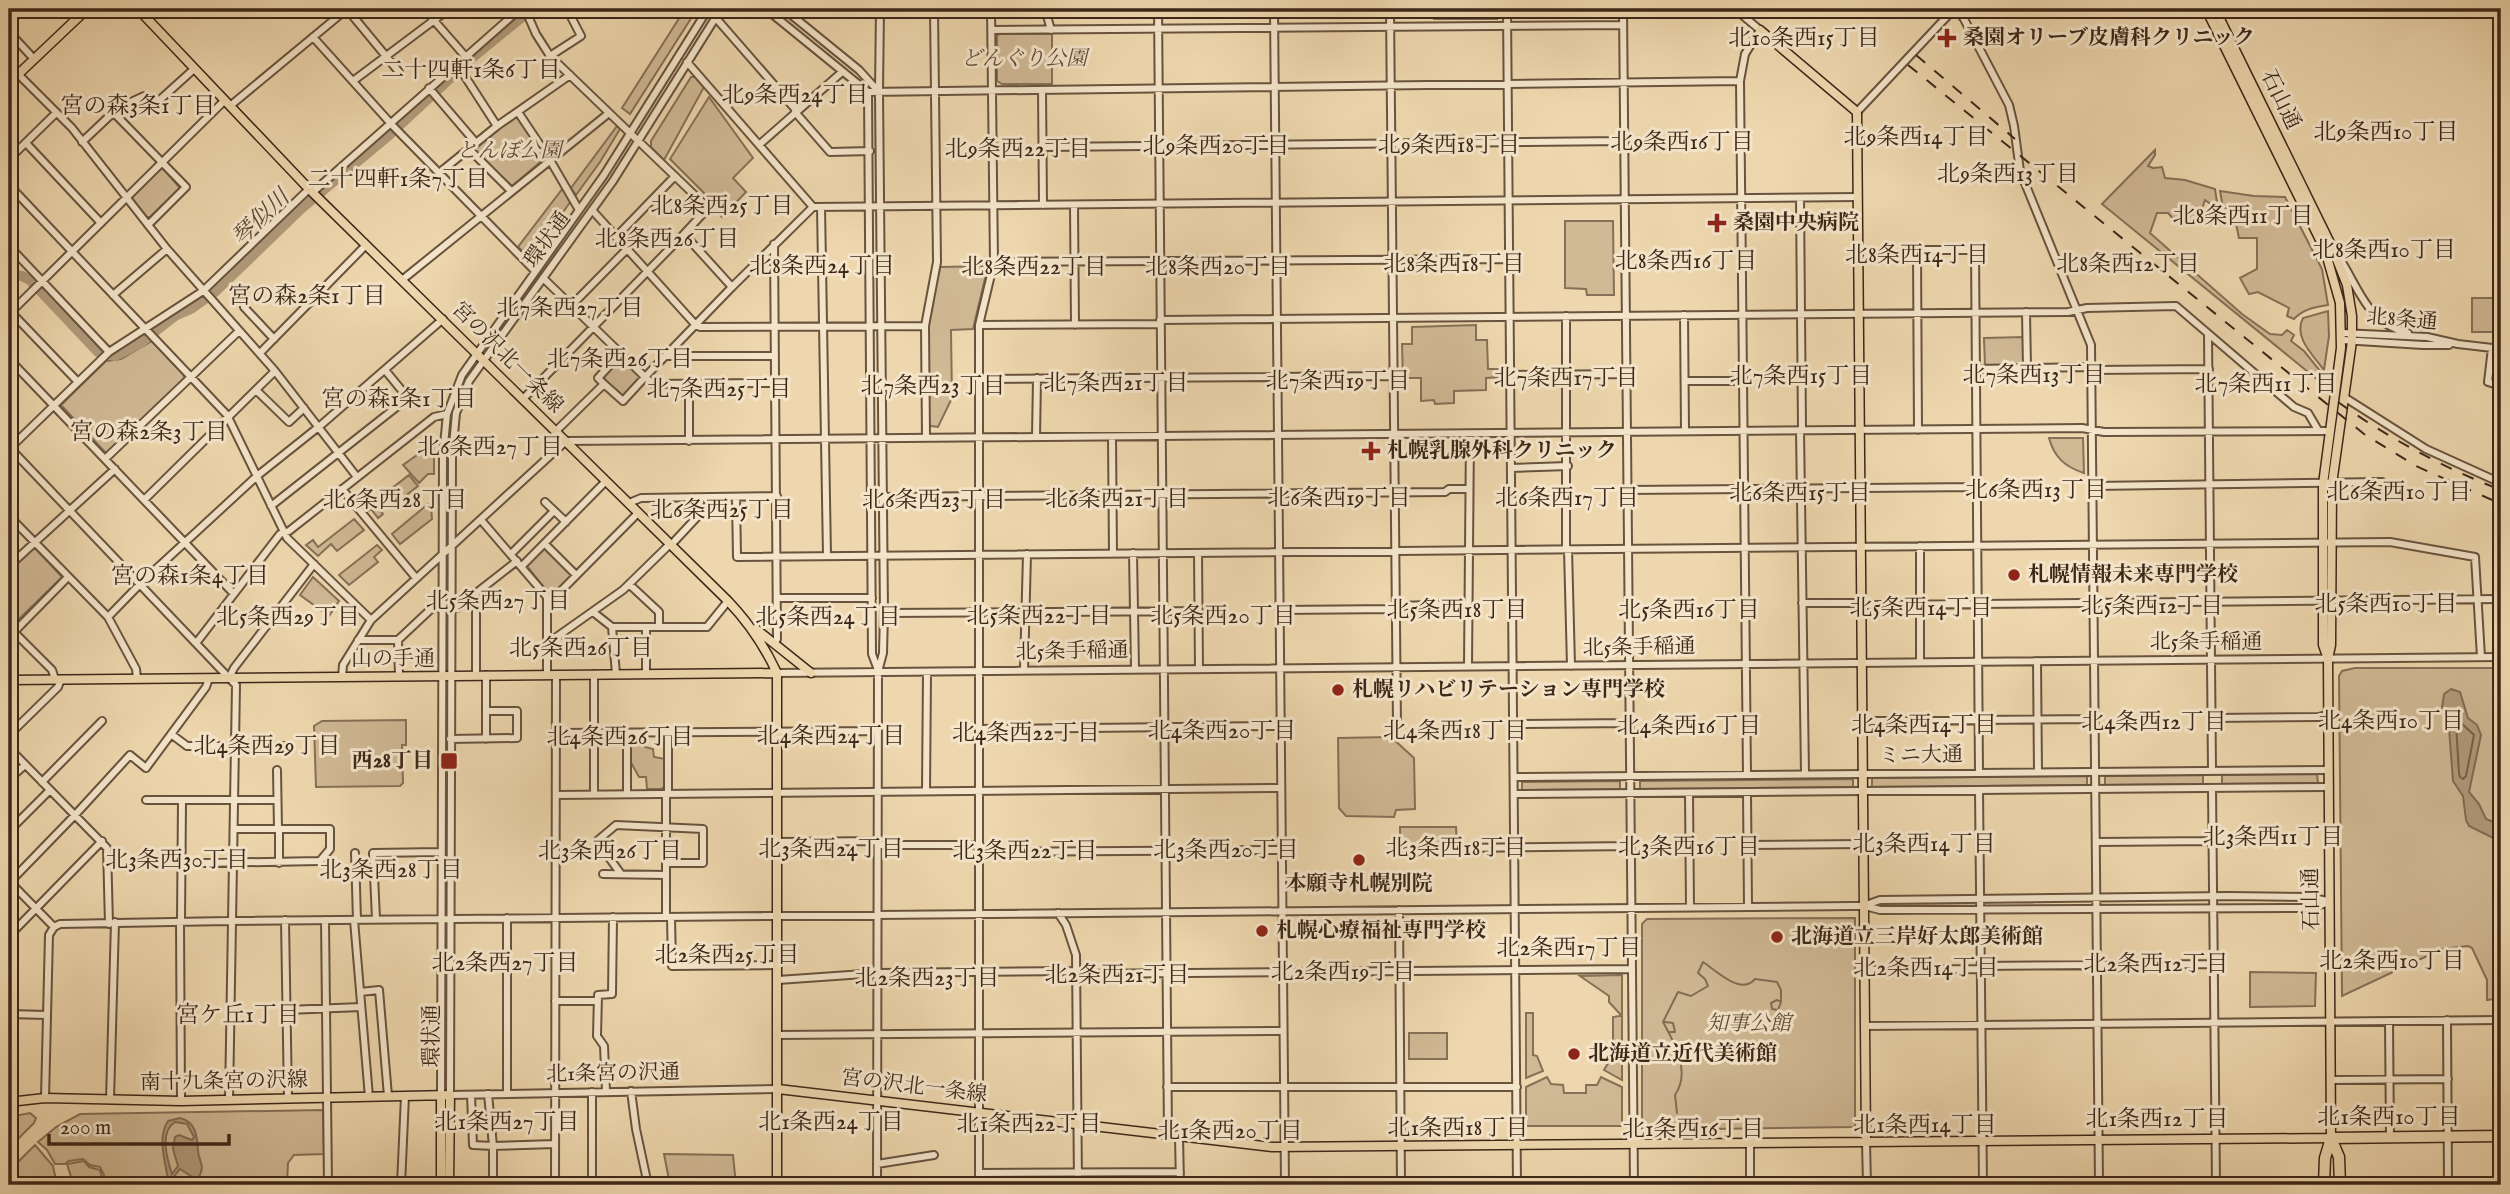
<svg xmlns="http://www.w3.org/2000/svg" width="2510" height="1194" viewBox="0 0 2510 1194" font-family="'IM FELL English','Noto Serif JP',serif">
  <style>
    .green { fill: #d0b995; stroke: #867057; stroke-width: 2 }
    .water { fill: #b19b7b; stroke: #826d54; stroke-width: 2; fill-rule: evenodd }
    .lines { fill: none; stroke-linecap: round; stroke-linejoin: round }
    .shore { stroke: #76614a; stroke-width: 2 }
    .stream { stroke: #826d54; stroke-width: 2 }
    .river { stroke: #b19b7b; stroke-width: 10 }
    .minor-casing { stroke: #68533e; stroke-width: 10 }
    .major-casing { stroke: #3c2719; stroke-width: 11 }
    .highway-casing { stroke: #3c2719; stroke-width: 13 }
    .minor { stroke: #f4e5ca; stroke-width: 6 }
    .major { stroke: #eed7ae; stroke-width: 8 }
    .highway { stroke: #eed7ae; stroke-width: 10 }
    .rail { stroke: #3c2719; stroke-width: 2; stroke-dasharray: 12 12; stroke-linecap: butt }
    .poi-dot { fill: #8f2418; stroke: #f4e5ca; stroke-width: 2.5 }
    .labels { text-anchor: middle; dominant-baseline: central; stroke-width: 6; stroke-linejoin: round; paint-order: stroke }
    .poi-label { font-size: 21px; font-weight: bold; fill: #3c2719; stroke: #f4e5ca; text-anchor: start }
    .park-label { font-size: 21px; font-style: italic; fill: #614c38; stroke: #f4e5ca }
    .street-label { font-size: 21px; fill: #3c2719; stroke: #f4e5ca }
    .neighbourhood-label { font-size: 23px; fill: #3c2719; stroke: #f4e5ca }
    .water-label { font-size: 23px; font-style: italic; fill: #5f4a36; stroke: #f4e5ca }
  </style>
  <rect width="100%" height="100%" fill="#eed7ae"/>
  <filter id="stains"><feTurbulence type="fractalNoise" baseFrequency=".00286" numOctaves="4"/><feColorMatrix values="0 0 0 0 .2 0 0 0 0 .09 0 0 0 0 .02 0 0 0 .5 -.17"/></filter>
  <radialGradient id="worn" r=".72"><stop offset=".6" stop-color="#630" stop-opacity="0"/><stop offset="1" stop-color="#630" stop-opacity=".3"/></radialGradient>
  <path class="green" d="M685,9H697L630,114L622,108Z
    M1434,9H1497V19H1434Z
    M999,34H1052V84H1002L997,81V36Z
    M691,77H695L704,87L664,160L651,147V141Z
    M709,97L753,158L733,178L746,192L722,217L715,210V204L670,159Z
    M517,115L544,159L512,186L474,150L499,127Z
    M617,126L620,129L600,162L576,195L571,188Z
    M2155,150V155L2148,166L2153,168L2162,167L2165,178L2185,180L2215,189L2218,209L2205,200L2201,212L2193,223H2177L2168,213H2157L2150,233L2242,314L2270,334L2282,335L2287,330L2294,335L2291,341L2304,351L2325,377L2324,385L2102,204Z
    M162,167L180,188L150,217H147L131,197Z
    M563,188L571,201L530,258L518,247Z
    M2220,191L2254,196L2285,197L2322,269L2328,305C2315,307 2303,309 2294,319L2287,316L2289,308L2258,292L2249,294L2240,278L2257,269V238H2239L2235,219L2249,217L2248,207L2223,208Z
    M1565,221H1613L1614,295H1587L1586,289L1565,288Z
    M988,266L973,329L951,330L952,398L938,427L931,426L929,423V319L940,267Z
    M2472,298H2501V332H2472Z
    M2328,311L2329,336L2324,370C2313,355 2293,337 2303,318Z
    M1476,325V340H1487L1488,369H1501V377L1486,378V390L1454,391V403L1435,404L1434,400L1421,401V378H1403L1402,344H1412V327Z
    M2023,337V363L2021,365L1985,366L1984,338Z
    M152,341L184,375V379L108,452H105L61,405L106,361L121,359Z
    M620,356L642,377L624,397L602,377Z
    M2049,438H2083L2084,473C2065,467 2054,457 2049,438Z
    M434,443V474H428L419,483L403,465Z
    M409,475L418,486L395,504L389,497L377,506L383,514L378,518L371,509L367,512L360,503L365,501L369,506Z
    M428,504L431,507L432,519L400,544L392,534Z
    M354,519L364,530L337,551L331,544L318,556L306,545L313,540L318,547Z
    M377,545L382,550L374,557L378,562L349,585L339,575Z
    M545,546L573,575L551,596L527,566Z
    M34,547L62,577L13,625L9,621V570Z
    M313,577L339,601L329,616L300,595Z
    M2355,668H2501V998L2487,1000V980L2472,948L2468,946L2442,949L2342,996L2339,676L2342,671Z
    M406,720V745H402L403,783L400,786L316,787L314,726L322,721Z
    M643,736L645,747L653,749L654,757L665,759V786L661,789H647L646,777H639L629,759L627,737Z
    M1391,737L1414,758L1415,809L1396,810L1394,817L1346,816L1339,808L1338,738Z
    M2317,774L2318,783L2222,784V775Z
    M2203,775V784L2105,785V776Z
    M2087,776V785L1872,787V778Z
    M1853,779V787L1640,789V781Z
    M1620,781V789L1522,790V782Z
    M1400,827H1456L1457,848H1400Z
    M1855,918V1127L1642,1130V924L1647,919Z
    M2250,972L2316,973L2315,1006L2250,1007Z
    M1622,975V1080L1604,1070L1613,1055V1017L1620,1016V1014L1609,1002V996L1580,976Z
    M1526,1013H1533V1055L1537,1056L1543,1071L1526,1078Z
    M1409,1033H1447V1059H1409Z
    M1547,1077L1551,1084L1563,1085L1564,1093H1586V1085H1597L1601,1077L1622,1087V1126H1526V1087Z
    M323,1110L324,1154L294,1155L288,1163L287,1185H119L116,1180H111L108,1185H100L104,1175L100,1167L90,1165L83,1159L69,1161L65,1164H55L47,1150L38,1142L56,1127L80,1114Z
    M30,1113L36,1118L34,1123L9,1148V1117Z
    M35,1145L53,1166L57,1185H9V1171Z
    M664,1154L733,1155L736,1185H670Z
    M84,1161L89,1167L100,1170L102,1178L98,1185C90,1184 83,1180 72,1180L67,1164Z"/>
  <path class="water" d="M2451,689L2460,692L2468,718L2477,725L2481,735L2469,792L2479,804L2486,819L2501,825V842L2469,826L2466,820L2463,796L2453,781L2449,728L2442,708L2444,694Z
    M180,1118C196,1122 197,1136 198,1150C198,1161 206,1165 199,1177L194,1178L180,1169L172,1179H168C165,1161 157,1137 168,1121ZM175,1122L187,1124L194,1137L192,1140L179,1135L175,1137L173,1149L178,1166L172,1174C167,1159 159,1132 175,1122Z"/>
  <g class="lines">
    <path class="shore" d="M2458,720L2474,735L2466,776L2463,779L2460,777L2459,773L2456,724Z"/>
    <path class="stream" d="M1665,1022L1673,1023L1675,1032H1670
      M1677,1113L1675,1095C1691,1072 1675,1044 1663,1022L1678,992L1691,996L1708,986L1705,979L1698,973L1703,962C1717,971 1741,996 1755,979L1777,982L1781,990V1002L1777,1000L1771,1003L1772,1009L1778,1010L1781,1002"/>
    <path class="river" d="M9,274L22,276L30,280L98,352L115,356L139,344L175,316L191,309L215,292L301,209L387,137L473,57L532,9"/>
    <g class="minor-casing">
      <path id="minor" d="M347,9L399,72
        M424,9L465,56
        M525,9L536,34L550,56L708,208L684,234L732,287L645,377L653,384L776,383
        M721,9L613,181L469,381L456,413L452,456L450,1095L778,1089
        M766,9L868,92L872,654L878,670
        M784,9L859,70L879,92L884,613L883,653L878,672L877,1185
        M1045,9L1051,30
        M1158,9L1168,1134
        M1274,9L1285,1185
        M1390,9L1397,725
        M1507,9L1517,1185
        M1623,9L1634,1185
        M1735,9L1760,30L1745,54L1740,81L1747,775
        M1956,9L1964,19L2009,105L2014,126L2020,171L2091,345L2099,1185
        M715,17L796,110
        M992,30L1623,25
        M9,32L34,59
        M313,37L393,126L535,271
        M550,56L581,36L567,9
        M687,62L813,207
        M457,64L497,126
        M18,74L72,128L167,249L275,371L357,477
        M353,81L449,9
        M429,88L476,143
        M879,90L880,9
        M1042,90L1043,205
        M868,92L1740,81
        M230,106L347,9
        M113,112L186,187L148,225
        M518,112L550,160L579,210
        M795,112L830,152L870,151
        M1857,112L1954,9
        M82,142L118,108L144,96L153,106L194,69
        M26,143L101,223
        M759,145L842,72
        M1043,147L1625,141
        M469,149L511,191
        M9,159L56,113
        M439,173L497,126L570,75
        M9,185L227,415L287,538L371,620
        M313,192L520,9
        M1800,198L1802,430
        M1074,205L1075,325
        M821,207L827,556
        M592,210L693,322L700,327L925,326
        M616,237L675,176
        M774,244L777,639L775,643
        M9,246L109,352
        M2338,256C2359,287 2366,323 2408,333
        M994,262L1509,259
        M543,278L645,377L623,401L604,384
        M402,280L609,113
        M732,287L813,207L1858,197
        M113,295L167,249
        M572,305L627,249
        M244,307L274,339
        M9,310L78,382
        M11,312L224,101
        M2026,312L2027,368
        M1684,315L1685,431
        M1566,316V549
        M1160,320L2068,312L2087,308L2176,306L2294,407L2308,413L2318,430
        M979,325L1160,324
        M2342,333L2427,337L2458,344L2501,349
        M2208,335L2212,770
        M2342,340L2423,345H2449
        M2492,348L2488,382L2501,386
        M260,353L366,245
        M665,356H775
        M9,359L234,594
        M1976,369L2092,367
        M2092,370L2209,369
        M1510,375L1627,374
        M979,379L1394,376
        M1685,381H1743
        M689,384V441
        M256,390L289,422L304,408
        M2344,397L2426,449L2501,483
        M523,399L684,234
        M1800,430L1805,774
        M1918,430L1917,250H1975L1979,773
        M556,431L604,384L598,378L621,353
        M1036,437L1037,378
        M1112,437L1113,553
        M926,438L925,326L937,262L934,9
        M9,447L229,678
        M9,449L109,352L203,291L309,189
        M105,459L239,331
        M1511,468L1568,466
        M2093,486L2382,482
        M342,489L416,578
        M1627,490L1977,487
        M736,497L737,557L2390,542L2475,557L2481,657
        M883,497L1445,492L1449,489H1469
        M144,500L275,371
        M545,502L566,522
        M629,503L641,498L777,496
        M271,506L408,398L385,370
        M9,516L108,617L136,669L137,679
        M481,520L547,597V675
        M545,544L576,575
        M671,545L712,501V497
        M1920,546V662
        M1568,549L1571,666
        M1133,553L1135,669
        M1198,553L1199,669
        M511,554L554,511
        M9,566L115,469
        M522,566L606,481
        M629,584L659,612V627
        M777,598H872
        M548,600L553,599L638,513
        M1802,603H1861
        M1861,605L2501,599
        M1396,606L1468,604
        M1280,610L1396,609
        M593,612L612,627H707L728,601
        M884,613L1198,611
        M108,617L143,581L257,476L321,425L443,319
        M9,627L52,670L55,679
        M612,627L616,674
        M646,627V674
        M14,632L68,577
        M358,640H398
        M197,642L280,534L289,531L434,417L447,414
        M548,643L623,590L670,544
        M2037,661L2038,772
        M1468,666L1470,434
        M1024,670L1027,554
        M777,673L2501,657
        M594,674V794
        M486,675V739
        M399,676L398,640L431,609L436,607L457,608L517,561
        M476,676V593
        M342,677L343,665L371,620L566,441L2082,428L2104,432L2329,431
        M2212,718L2319,717L2329,714
        M1862,721L2095,719
        M1513,724L1630,723
        M980,729L1280,726
        M556,733L878,731
        M627,733V794
        M171,734L187,746H287
        M9,735L58,687L61,679
        M450,739L517,738V711H486
        M9,748L107,848L109,924
        M277,770L278,829
        M1514,777L2329,770
        M9,779L25,765
        M42,782L102,721
        M2212,788L2216,1185
        M1979,790L1983,1185
        M926,791L927,672
        M1747,792L1748,907
        M1689,793L1690,907
        M666,794V917
        M668,794V733
        M1514,794L2329,787
        M556,795L1281,788
        M146,800H277
        M9,831L50,790
        M778,842L878,841
        M2096,842L2213,841
        M878,845H980
        M1747,845L1864,844
        M1457,848L1631,846
        M980,852L1281,850
        M355,853L357,920
        M279,863V829
        M149,864L320,861L330,849V829H234
        M603,874L666,875
        M621,874L597,841L616,825L703,829V863H666
        M9,881L54,927
        M9,883L75,815L130,755L146,768L206,687L209,678
        M1866,905L1880,900L2229,896L2309,897L2327,901
        M1399,910L1401,1185
        M1058,913L1066,925L1076,955L1078,1185
        M671,917L672,966L778,965
        M376,919L373,853L441,852
        M285,920L288,1099
        M325,920L328,1185
        M354,920L369,1097
        M180,921L181,1101
        M181,921L182,800
        M9,936L102,841
        M1981,966L2214,964
        M1865,970L1981,969
        M1076,974L1632,969
        M778,980L878,973L1076,971
        M360,992L379,990L388,1096
        M555,1001H598
        M287,1010L361,1007
        M9,1014L47,1015
        M2447,1020L2448,1185
        M2389,1021L2390,1138
        M1865,1026L2501,1020
        M778,1035L1283,1031
        M2331,1080L2448,1079
        M1167,1087H1517
        M606,1091L604,1046L597,1036L598,995L612,994L613,917
        M631,1091L636,1129L648,1185
        M592,1092V1185
        M488,1094L493,1146L555,1144
        M507,1094V918
        M441,1095L443,455L447,414L462,375L604,175L708,9
        M471,1095L473,1145L493,1146V1185
        M45,1098L49,935L54,927L60,924L229,921L1853,906H1865L1880,910L2309,908L2330,902
        M110,1100L115,922
        M229,1100L236,685L229,678L234,668L314,564
        M1179,1136L1180,1185
        M1866,1142L1867,1185
        M1750,1144V1185
        M877,1164L934,1155
        M979,1173L1180,1172
        M401,1185L405,1096
        M555,1185L556,675
        M979,1185V325L994,262L991,9"/>
    </g>
    <g class="major-casing">
      <path id="major" d="M138,9L309,189L728,601C749,623 764,645 777,673V1185
        M2206,9L2325,250L2340,303L2341,348L2323,484V645L2328,659
        M1760,30L1857,112L1866,1142
        M9,83L87,9
        M756,629L811,673
        M9,680L777,673
        M778,1089L1272,1147L2331,1138L2328,659L2331,645L2332,484L2352,341V316L2347,285L2332,247L2215,9
        M441,1095V1185
        M9,1102L45,1098L181,1101L450,1095L449,1185"/>
    </g>
    <g class="highway-casing">
      <path id="highway" d="M2331,1138L2501,1136
        M2331,1138L2339,1157L2340,1185
        M2324,1185L2325,1158L2331,1138"/>
    </g>
    <use href="#minor" class="minor"/>
    <use href="#major" class="major"/>
    <use href="#highway" class="highway"/>
    <path class="rail" d="M1916,55L2015,139
      M1908,65L2364,434L2416,466L2501,504
      M2338,402C2388,438 2444,468 2501,490"/>
  </g>
  <g class="poi-dot">
    <path d="M1943.5 27.5h7v7h7v7h-7v7h-7v-7h-7v-7h7z"/>
    <path d="M1713.5 212.5h7v7h7v7h-7v7h-7v-7h-7v-7h7z"/>
    <path d="M1367.5 440.5h7v7h7v7h-7v7h-7v-7h-7v-7h7z"/>
    <circle cx="2014" cy="575" r="7"/>
    <circle cx="1338" cy="690" r="7"/>
    <rect x="440" y="752" width="18" height="18" rx="3.5"/>
    <circle cx="1359" cy="860" r="7"/>
    <circle cx="1262" cy="931" r="7"/>
    <circle cx="1777" cy="937" r="7"/>
    <circle cx="1574" cy="1054" r="7"/>
  </g>
  <g class="labels">
    <g class="poi-label">
      <text x="1963" y="38">桑園オリーブ皮膚科クリニック</text>
      <text x="1733" y="223">桑園中央病院</text>
      <text x="1387" y="451">札幌乳腺外科クリニック</text>
      <text x="2028" y="575">札幌情報未来専門学校</text>
      <text x="1352" y="690">札幌リハビリテーション専門学校</text>
      <text x="433" y="761" text-anchor="end">西28丁目</text>
      <text x="1359" y="884" text-anchor="middle">本願寺札幌別院</text>
      <text x="1276" y="931">札幌心療福祉専門学校</text>
      <text x="1791" y="937">北海道立三岸好太郎美術館</text>
      <text x="1588" y="1054">北海道立近代美術館</text>
    </g>
    <g class="park-label">
      <text x="1024" y="59">どんぐり公園</text>
      <text x="509" y="151">とんぼ公園</text>
      <text x="1749" y="1024">知事公館</text>
    </g>
    <g class="street-label">
      <text transform="translate(2280 100) rotate(64)">石山通</text>
      <text transform="translate(548 240) rotate(-54)">環状通</text>
      <text transform="translate(2402 320) rotate(5)">北8条通</text>
      <text transform="translate(507 358) rotate(45)">宮の沢北一条線</text>
      <text x="2206" y="642">北5条手稲通</text>
      <text transform="translate(1639 648) rotate(-1)">北5条手稲通</text>
      <text transform="translate(1072 652) rotate(-1)">北5条手稲通</text>
      <text x="393" y="659">山の手通</text>
      <text transform="translate(1921 756) rotate(-1)">ミニ大通</text>
      <text transform="translate(2312 899) rotate(-91)">石山通</text>
      <text transform="translate(432 1036) rotate(-90)">環状通</text>
      <text transform="translate(613 1074) rotate(-1)">北1条宮の沢通</text>
      <text transform="translate(224 1082) rotate(-1)">南十九条宮の沢線</text>
      <text transform="translate(914 1087) rotate(7)">宮の沢北一条線</text>
    </g>
    <g class="neighbourhood-label">
      <text x="1804" y="38">北10条西15丁目</text>
      <text x="471" y="70">二十四軒1条6丁目</text>
      <text x="795" y="95">北9条西24丁目</text>
      <text x="138" y="106">宮の森3条1丁目</text>
      <text x="2386" y="132">北9条西10丁目</text>
      <text x="1916" y="137">北9条西14丁目</text>
      <text x="1682" y="142">北9条西16丁目</text>
      <text x="1449" y="145">北9条西18丁目</text>
      <text x="1216" y="146">北9条西20丁目</text>
      <text x="1018" y="149">北9条西22丁目</text>
      <text x="2008" y="174">北9条西13丁目</text>
      <text x="398" y="179">二十四軒1条7丁目</text>
      <text x="722" y="206">北8条西25丁目</text>
      <text x="2243" y="216">北8条西11丁目</text>
      <text x="667" y="239">北8条西26丁目</text>
      <text x="2384" y="250">北8条西10丁目</text>
      <text x="1917" y="255">北8条西14丁目</text>
      <text x="1686" y="261">北8条西16丁目</text>
      <text x="1454" y="264">北8条西18丁目</text>
      <text x="2128" y="264">北8条西12丁目</text>
      <text x="822" y="266">北8条西24丁目</text>
      <text x="1034" y="267">北8条西22丁目</text>
      <text x="1218" y="267">北8条西20丁目</text>
      <text x="307" y="296">宮の森2条1丁目</text>
      <text x="570" y="308">北7条西27丁目</text>
      <text x="620" y="359">北7条西26丁目</text>
      <text x="2034" y="375">北7条西13丁目</text>
      <text x="1801" y="376">北7条西15丁目</text>
      <text x="1566" y="378">北7条西17丁目</text>
      <text x="1338" y="381">北7条西19丁目</text>
      <text x="1116" y="383">北7条西21丁目</text>
      <text x="2266" y="384">北7条西11丁目</text>
      <text x="933" y="386">北7条西23丁目</text>
      <text x="719" y="389">北7条西25丁目</text>
      <text x="399" y="399">宮の森1条1丁目</text>
      <text x="149" y="432">宮の森2条3丁目</text>
      <text x="490" y="447">北6条西27丁目</text>
      <text x="2036" y="490">北6条西13丁目</text>
      <text x="2399" y="492">北6条西10丁目</text>
      <text x="1800" y="493">北6条西15丁目</text>
      <text x="1339" y="498">北6条西19丁目</text>
      <text x="1567" y="498">北6条西17丁目</text>
      <text x="1117" y="499">北6条西21丁目</text>
      <text x="395" y="500">北6条西28丁目</text>
      <text x="934" y="500">北6条西23丁目</text>
      <text x="722" y="510">北6条西25丁目</text>
      <text x="190" y="576">宮の森1条4丁目</text>
      <text x="498" y="601">北5条西27丁目</text>
      <text x="2386" y="604">北5条西10丁目</text>
      <text x="2152" y="606">北5条西12丁目</text>
      <text x="1921" y="608">北5条西14丁目</text>
      <text x="1457" y="610">北5条西18丁目</text>
      <text x="1689" y="610">北5条西16丁目</text>
      <text x="1039" y="616">北5条西22丁目</text>
      <text x="1223" y="616">北5条西20丁目</text>
      <text x="288" y="617">北5条西29丁目</text>
      <text x="828" y="617">北5条西24丁目</text>
      <text x="581" y="648">北5条西26丁目</text>
      <text x="2391" y="721">北4条西10丁目</text>
      <text x="2154" y="722">北4条西12丁目</text>
      <text x="1924" y="725">北4条西14丁目</text>
      <text x="1689" y="726">北4条西16丁目</text>
      <text x="1222" y="731">北4条西20丁目</text>
      <text x="1455" y="731">北4条西18丁目</text>
      <text x="1026" y="733">北4条西22丁目</text>
      <text x="831" y="736">北4条西24丁目</text>
      <text x="620" y="737">北4条西26丁目</text>
      <text x="267" y="746">北4条西29丁目</text>
      <text x="2273" y="837">北3条西11丁目</text>
      <text x="1924" y="844">北3条西14丁目</text>
      <text x="1689" y="847">北3条西16丁目</text>
      <text x="1456" y="848">北3条西18丁目</text>
      <text x="831" y="849">北3条西24丁目</text>
      <text x="1226" y="850">北3条西20丁目</text>
      <text x="610" y="851">北3条西26丁目</text>
      <text x="1025" y="851">北3条西22丁目</text>
      <text x="177" y="860">北3条西30丁目</text>
      <text x="391" y="870">北3条西28丁目</text>
      <text x="1569" y="948">北2条西17丁目</text>
      <text x="727" y="955">北2条西25丁目</text>
      <text x="2392" y="961">北2条西10丁目</text>
      <text x="505" y="963">北2条西27丁目</text>
      <text x="2156" y="964">北2条西12丁目</text>
      <text x="1926" y="968">北2条西14丁目</text>
      <text x="1343" y="972">北2条西19丁目</text>
      <text x="1117" y="975">北2条西21丁目</text>
      <text x="927" y="978">北2条西23丁目</text>
      <text x="238" y="1015">宮ケ丘1丁目</text>
      <text x="2389" y="1117">北1条西10丁目</text>
      <text x="2157" y="1119">北1条西12丁目</text>
      <text x="507" y="1122">北1条西27丁目</text>
      <text x="831" y="1122">北1条西24丁目</text>
      <text x="1029" y="1124">北1条西22丁目</text>
      <text x="1925" y="1125">北1条西14丁目</text>
      <text x="1458" y="1128">北1条西18丁目</text>
      <text x="1693" y="1129">北1条西16丁目</text>
      <text x="1230" y="1131">北1条西20丁目</text>
    </g>
    <g class="water-label">
      <text transform="translate(261 218) rotate(-44)">琴似川</text>
    </g>
  </g>
  <rect width="2510" height="1194" fill="none" stroke="#eed7ae" stroke-width="35"/>
  <rect x="10" y="10" width="2489" height="1173" fill="none" stroke="#3c2719" stroke-width="3.5"/>
  <rect x="18" y="18" width="2475" height="1159" fill="none" stroke="#3c2719" stroke-width="2"/>
  <path d="M49 1134v10h180v-10" fill="none" stroke="#3c2719" stroke-width="3.5"/>
  <text x="60" y="1134" font-size="21" fill="#3c2719" stroke="#f4e5ca" stroke-width="5" paint-order="stroke">200 m</text>
  <rect width="100%" height="100%" filter="url(#stains)"/>
  <rect width="100%" height="100%" fill="url(#worn)"/>
</svg>
